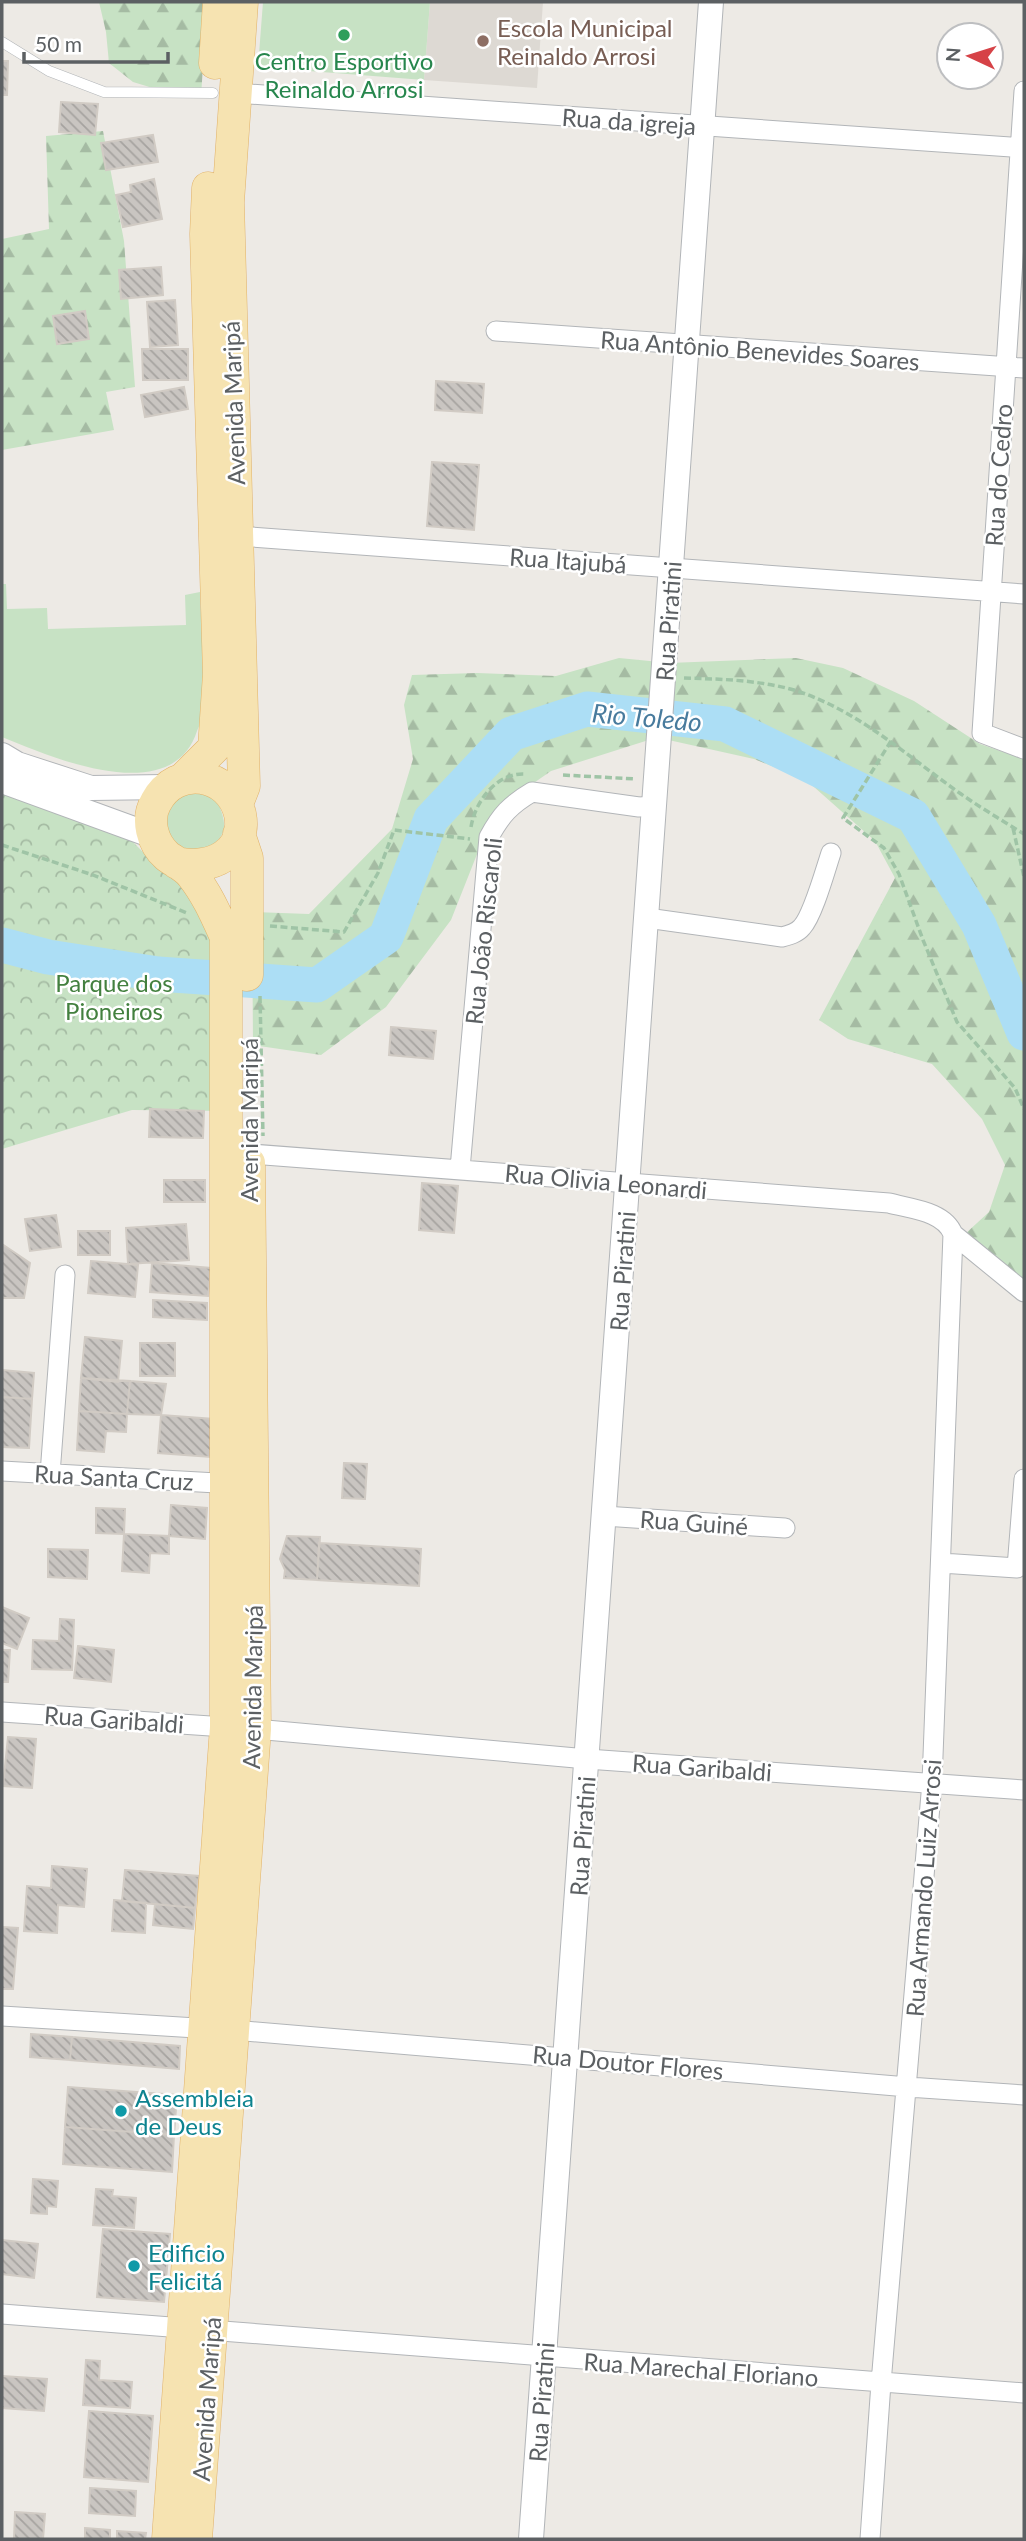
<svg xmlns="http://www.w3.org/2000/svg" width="1026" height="2541" viewBox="0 0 1026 2541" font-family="Lato,sans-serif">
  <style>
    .education { fill: #ddd9d3 }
    .grass { fill: #c7e2c4 }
    .forest { fill: url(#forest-firs) }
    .park { fill: url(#park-crowns) }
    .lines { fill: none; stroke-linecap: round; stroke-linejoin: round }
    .river { stroke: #acdef5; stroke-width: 35 }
    .building { fill: url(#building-back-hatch); stroke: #d1cbc4; stroke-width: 2 }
    .service-casing { stroke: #b2b5b8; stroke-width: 11 }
    .minor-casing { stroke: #b2b5b8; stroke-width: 21 }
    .tertiary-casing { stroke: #b2b5b8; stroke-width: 26 }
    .primary-casing { stroke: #e1b269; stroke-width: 33 }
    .path { stroke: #9fc4a6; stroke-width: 3.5; stroke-dasharray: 7 3.5; stroke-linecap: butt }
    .service { stroke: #fff; stroke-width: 10 }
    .minor { stroke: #fff; stroke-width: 19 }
    .tertiary { stroke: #fff; stroke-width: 24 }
    .primary { stroke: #f6e3b1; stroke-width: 32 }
    .leisure-dot { fill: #2e9e5b; stroke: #fff; stroke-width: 2.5 }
    .education-dot { fill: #8d6e63; stroke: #fff; stroke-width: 2.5 }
    .culture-dot { fill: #0f9aa8; stroke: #fff; stroke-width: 2.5 }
    .labels { text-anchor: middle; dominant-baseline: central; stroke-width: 5; stroke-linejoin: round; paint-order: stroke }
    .education-label { font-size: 24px; fill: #785e54; stroke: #fff; text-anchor: start }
    .leisure-label { font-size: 24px; fill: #27864d; stroke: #fff }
    .street-label { font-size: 24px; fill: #5c6063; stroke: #fff }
    .park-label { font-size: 24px; fill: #43803f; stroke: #fff }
    .culture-label { font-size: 24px; fill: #0d838f; stroke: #fff; text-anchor: start }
    .water-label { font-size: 26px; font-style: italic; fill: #487b9d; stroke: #fff }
  </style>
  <defs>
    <pattern id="forest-firs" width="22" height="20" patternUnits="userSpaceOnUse" patternTransform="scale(1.75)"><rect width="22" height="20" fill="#c7e2c4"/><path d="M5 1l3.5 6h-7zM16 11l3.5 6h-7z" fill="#a5bba3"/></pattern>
    <pattern id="park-crowns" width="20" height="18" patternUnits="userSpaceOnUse" patternTransform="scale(1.75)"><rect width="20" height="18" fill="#c7e2c4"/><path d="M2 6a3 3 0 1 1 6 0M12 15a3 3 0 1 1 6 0" fill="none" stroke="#a5bba3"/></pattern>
    <pattern id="building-back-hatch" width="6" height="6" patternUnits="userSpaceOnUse" patternTransform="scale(1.75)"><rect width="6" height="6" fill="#c9c5c1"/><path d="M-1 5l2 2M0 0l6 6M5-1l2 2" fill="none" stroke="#a6a3a0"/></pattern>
  </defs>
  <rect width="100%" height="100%" fill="#edeae5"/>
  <path class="education" d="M430,2H543L537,88L424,80Z"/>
  <path class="grass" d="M263,2H430L424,80L258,67Z
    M2,584H6L7,609L47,608L48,629L186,625L185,595L200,592C201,631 206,672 203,710C203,717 200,724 197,731C172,809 53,758 2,737Z
    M187,788L217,800C229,829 227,835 202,854L171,848L162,808Z"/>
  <path class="forest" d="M99,2H207L201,97L166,92L133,82L109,63L106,32Z
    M103,131L124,241L135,387L106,392L114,430L2,450V239L49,229L46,136Z
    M619,658L660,662L655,738L551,771L528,787L485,834L451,920L386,1007L321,1055L253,1045L252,912L309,914L392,829L413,759L404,705L412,675L477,673L556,676Z
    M796,658L843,668L914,701L980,744L1024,759V1279L965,1234L989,1212L1005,1165L982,1119L932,1064L848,1039L819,1020L895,878L875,841L805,779L754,759L664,739L669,663Z"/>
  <path class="park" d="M2,786L130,839L143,852L172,874L226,937L227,1111L132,1110L2,1149Z"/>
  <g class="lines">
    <path class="river" d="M2,945L48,957L158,974L317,985L386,937L431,819L511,734L587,709L725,724L913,816L979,925L1024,1033"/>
  </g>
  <path class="building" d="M2,61H8L7,95H2Z
    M61,102L98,104L95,135L59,132Z
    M153,135L158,162L106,170L101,143Z
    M154,179L162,219L123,227L116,195L131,192L130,185Z
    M161,267L163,295L121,299L119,270Z
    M175,300L178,345L150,347L147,302Z
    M85,311L89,339L57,344L53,316Z
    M142,349H188V380H143Z
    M436,381L484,384L482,413L435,410Z
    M184,387L188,409L145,417L141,395Z
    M432,462L479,465L474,530L427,526Z
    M391,1027L436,1031L433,1059L389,1055Z
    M150,1109L204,1111L203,1138L149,1137Z
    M164,1180H205V1202H164Z
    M422,1183L458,1186L454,1233L419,1230Z
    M56,1215L61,1247L30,1251L25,1219Z
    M186,1224L189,1260L128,1264L126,1228Z
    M78,1231H110V1255H78Z
    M2,1244L30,1263L24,1298H2Z
    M91,1261L138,1265L135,1297L88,1293Z
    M152,1263L211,1268L208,1296L150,1292Z
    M153,1300L207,1303V1320L153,1317Z
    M85,1337L122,1341L118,1382L81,1378Z
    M140,1343H175V1376H140Z
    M2,1370L34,1373L32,1399L2,1397Z
    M81,1378L130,1381L127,1414L79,1411Z
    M130,1381L166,1384L161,1415L127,1414Z
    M2,1397L32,1399L29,1448L2,1447Z
    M79,1411L127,1414L126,1432L106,1431L104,1452L77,1450Z
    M161,1415L214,1419L211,1457L158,1453Z
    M344,1463L367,1464L365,1499L342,1498Z
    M171,1505L207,1508L205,1539L169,1536Z
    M96,1508L125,1509L124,1534L96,1533Z
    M124,1534L169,1536V1554L150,1553L149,1573L122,1571Z
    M287,1536L320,1537L317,1580L284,1578L285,1570L280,1559Z
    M319,1543L421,1549L419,1586L317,1580Z
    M48,1549L88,1550L87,1579L48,1577Z
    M2,1607L29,1618L17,1649L2,1643Z
    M60,1619L74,1620L72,1670L32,1669L33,1640L59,1641Z
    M78,1646L114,1650L111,1682L74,1678Z
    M2,1650H10L8,1682H2Z
    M8,1737L36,1739L32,1788L3,1786Z
    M52,1866L87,1869L84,1907L58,1905L57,1933L24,1931L27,1886L51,1888Z
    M125,1870L199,1876L195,1908L122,1901Z
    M114,1900L146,1903L145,1933L112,1931Z
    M155,1904L195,1908L193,1929L153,1925Z
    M2,1927L18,1928L13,1989H2Z
    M31,2034L72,2037L70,2060L30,2057Z
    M72,2037L180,2046L179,2069L70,2060Z
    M68,2087L177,2095L174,2135L65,2127Z
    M65,2127L174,2135L172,2172L63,2164Z
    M33,2179L58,2181L56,2207L47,2206V2214L31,2213Z
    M96,2189L113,2190L112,2196L136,2198L134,2228L93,2225Z
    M103,2229L170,2234L164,2302L97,2297Z
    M2,2240L38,2244L34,2278L2,2274Z
    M86,2360L100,2361L99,2380L132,2382L130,2408L83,2405Z
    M2,2376L47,2379L44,2411L2,2408Z
    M89,2411L153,2416L148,2482L84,2477Z
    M90,2488L136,2491L135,2516L89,2513Z
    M15,2512L45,2514L43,2539H14Z
    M85,2528L110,2530V2539H85Z
    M117,2531L146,2533L145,2539H117Z"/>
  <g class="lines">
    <g class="service-casing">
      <path id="service" d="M2,42L49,71L104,92L213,93"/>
    </g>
    <g class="minor-casing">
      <path id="minor" d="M1024,91L982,733L1024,749
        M235,93L1024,148
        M496,331L1024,368
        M238,536L1024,594
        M647,918L782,937C790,935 797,933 802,927C813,915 825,871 831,853
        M239,1153L889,1203C911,1209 944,1211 953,1234L932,1782L881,2383L870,2539
        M460,1169L489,837C501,815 510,805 532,792L639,807L655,806
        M953,1234L1024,1292
        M2,1471L235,1484
        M50,1474L65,1275
        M604,1516L785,1528
        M941,1563L1017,1568L1024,1479
        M2,1712L255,1729L587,1759L1024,1790
        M2,2016L245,2031L908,2087L1024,2095
        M2,2314L1024,2393"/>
    </g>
    <g class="tertiary-casing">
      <path id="tertiary" d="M2,755L17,764L91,788L166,787
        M2,781L153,836
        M531,2539L711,2"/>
    </g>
    <g class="primary-casing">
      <path id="primary" d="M215,63L219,2
        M184,778L214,748L219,674L206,234L208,188
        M237,804L244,786L228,202L242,2
        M239,834L247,858V975
        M168,2539L226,1727V937C216,915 207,894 192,875C186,867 175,862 167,856C152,843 146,819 156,802C176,764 230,772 240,814C248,853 210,871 177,863
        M196,2539L255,1729L249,1163"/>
    </g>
    <path class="path" d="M684,678C721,679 758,680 794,690C858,710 907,756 961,794C981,808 1003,821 1024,834
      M891,741L843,818L884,848L899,874L923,940L957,1022L1015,1088L1024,1109
      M563,775L636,779
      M471,827C475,802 496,773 524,774
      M1013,828L1024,877
      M2,845L93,875L187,913
      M270,926L344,932L378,873L394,830L470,839
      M260,996L263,1136"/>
    <use href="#service" class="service"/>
    <use href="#minor" class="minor"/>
    <use href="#tertiary" class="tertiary"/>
    <use href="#primary" class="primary"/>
  </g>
  <circle class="leisure-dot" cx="344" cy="35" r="7"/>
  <circle class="education-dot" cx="483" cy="41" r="7"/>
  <g class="culture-dot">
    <circle cx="121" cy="2111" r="7"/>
    <circle cx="134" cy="2266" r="7"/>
  </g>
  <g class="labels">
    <g class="education-label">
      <text x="497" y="27">Escola Municipal<tspan x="497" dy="28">Reinaldo Arrosi</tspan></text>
    </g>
    <g class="leisure-label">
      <text x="344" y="60">Centro Esportivo<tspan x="344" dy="28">Reinaldo Arrosi</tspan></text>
    </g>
    <g class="street-label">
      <text transform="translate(629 121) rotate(4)">Rua da igreja</text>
      <text transform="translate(760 350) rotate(4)">Rua Antônio Benevides Soares</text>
      <text transform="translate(233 403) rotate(-92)">Avenida Maripá</text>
      <text transform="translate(998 475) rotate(-86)">Rua do Cedro</text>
      <text transform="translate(568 560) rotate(4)">Rua Itajubá</text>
      <text transform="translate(668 621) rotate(-86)">Rua Piratini</text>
      <text transform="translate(483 931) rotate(-84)">Rua João Riscaroli</text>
      <text transform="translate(248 1120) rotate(-90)">Avenida Maripá</text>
      <text transform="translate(606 1181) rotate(5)">Rua Olivia Leonardi</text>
      <text transform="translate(622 1271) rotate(-86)">Rua Piratini</text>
      <text transform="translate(114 1477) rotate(3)">Rua Santa Cruz</text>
      <text transform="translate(694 1522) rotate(4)">Rua Guiné</text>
      <text transform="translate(252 1687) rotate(-89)">Avenida Maripá</text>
      <text transform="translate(114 1719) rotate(4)">Rua Garibaldi</text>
      <text transform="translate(702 1767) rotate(4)">Rua Garibaldi</text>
      <text transform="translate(582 1836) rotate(-86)">Rua Piratini</text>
      <text transform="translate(923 1888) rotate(-86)">Rua Armando Luiz Arrosi</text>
      <text transform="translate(628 2062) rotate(5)">Rua Doutor Flores</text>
      <text transform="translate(701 2369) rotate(4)">Rua Marechal Floriano</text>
      <text transform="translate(206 2399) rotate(-86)">Avenida Maripá</text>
      <text transform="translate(541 2402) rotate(-86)">Rua Piratini</text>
    </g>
    <g class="park-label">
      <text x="114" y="982">Parque dos<tspan x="114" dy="28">Pioneiros</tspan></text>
    </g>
    <g class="culture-label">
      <text x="135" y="2097">Assembleia<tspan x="135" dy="28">de Deus</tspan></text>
      <text x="148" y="2252">Edificio<tspan x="148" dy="28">Felicitá</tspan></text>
    </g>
    <g class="water-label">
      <text transform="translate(647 717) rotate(5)">Rio Toledo</text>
    </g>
  </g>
  <rect width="1026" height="2541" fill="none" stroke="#5c6063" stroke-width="7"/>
  <g transform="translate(970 56) rotate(274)"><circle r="33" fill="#ffffff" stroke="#bebfc1" stroke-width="2"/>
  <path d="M0-5L12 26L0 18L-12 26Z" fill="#d64247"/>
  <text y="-10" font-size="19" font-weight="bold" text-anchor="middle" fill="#5c6063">N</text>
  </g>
  <path d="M24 52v10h144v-10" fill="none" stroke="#5c6063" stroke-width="3.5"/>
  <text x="35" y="52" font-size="21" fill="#5c6063" stroke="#ffffff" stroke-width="5" paint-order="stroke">50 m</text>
</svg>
